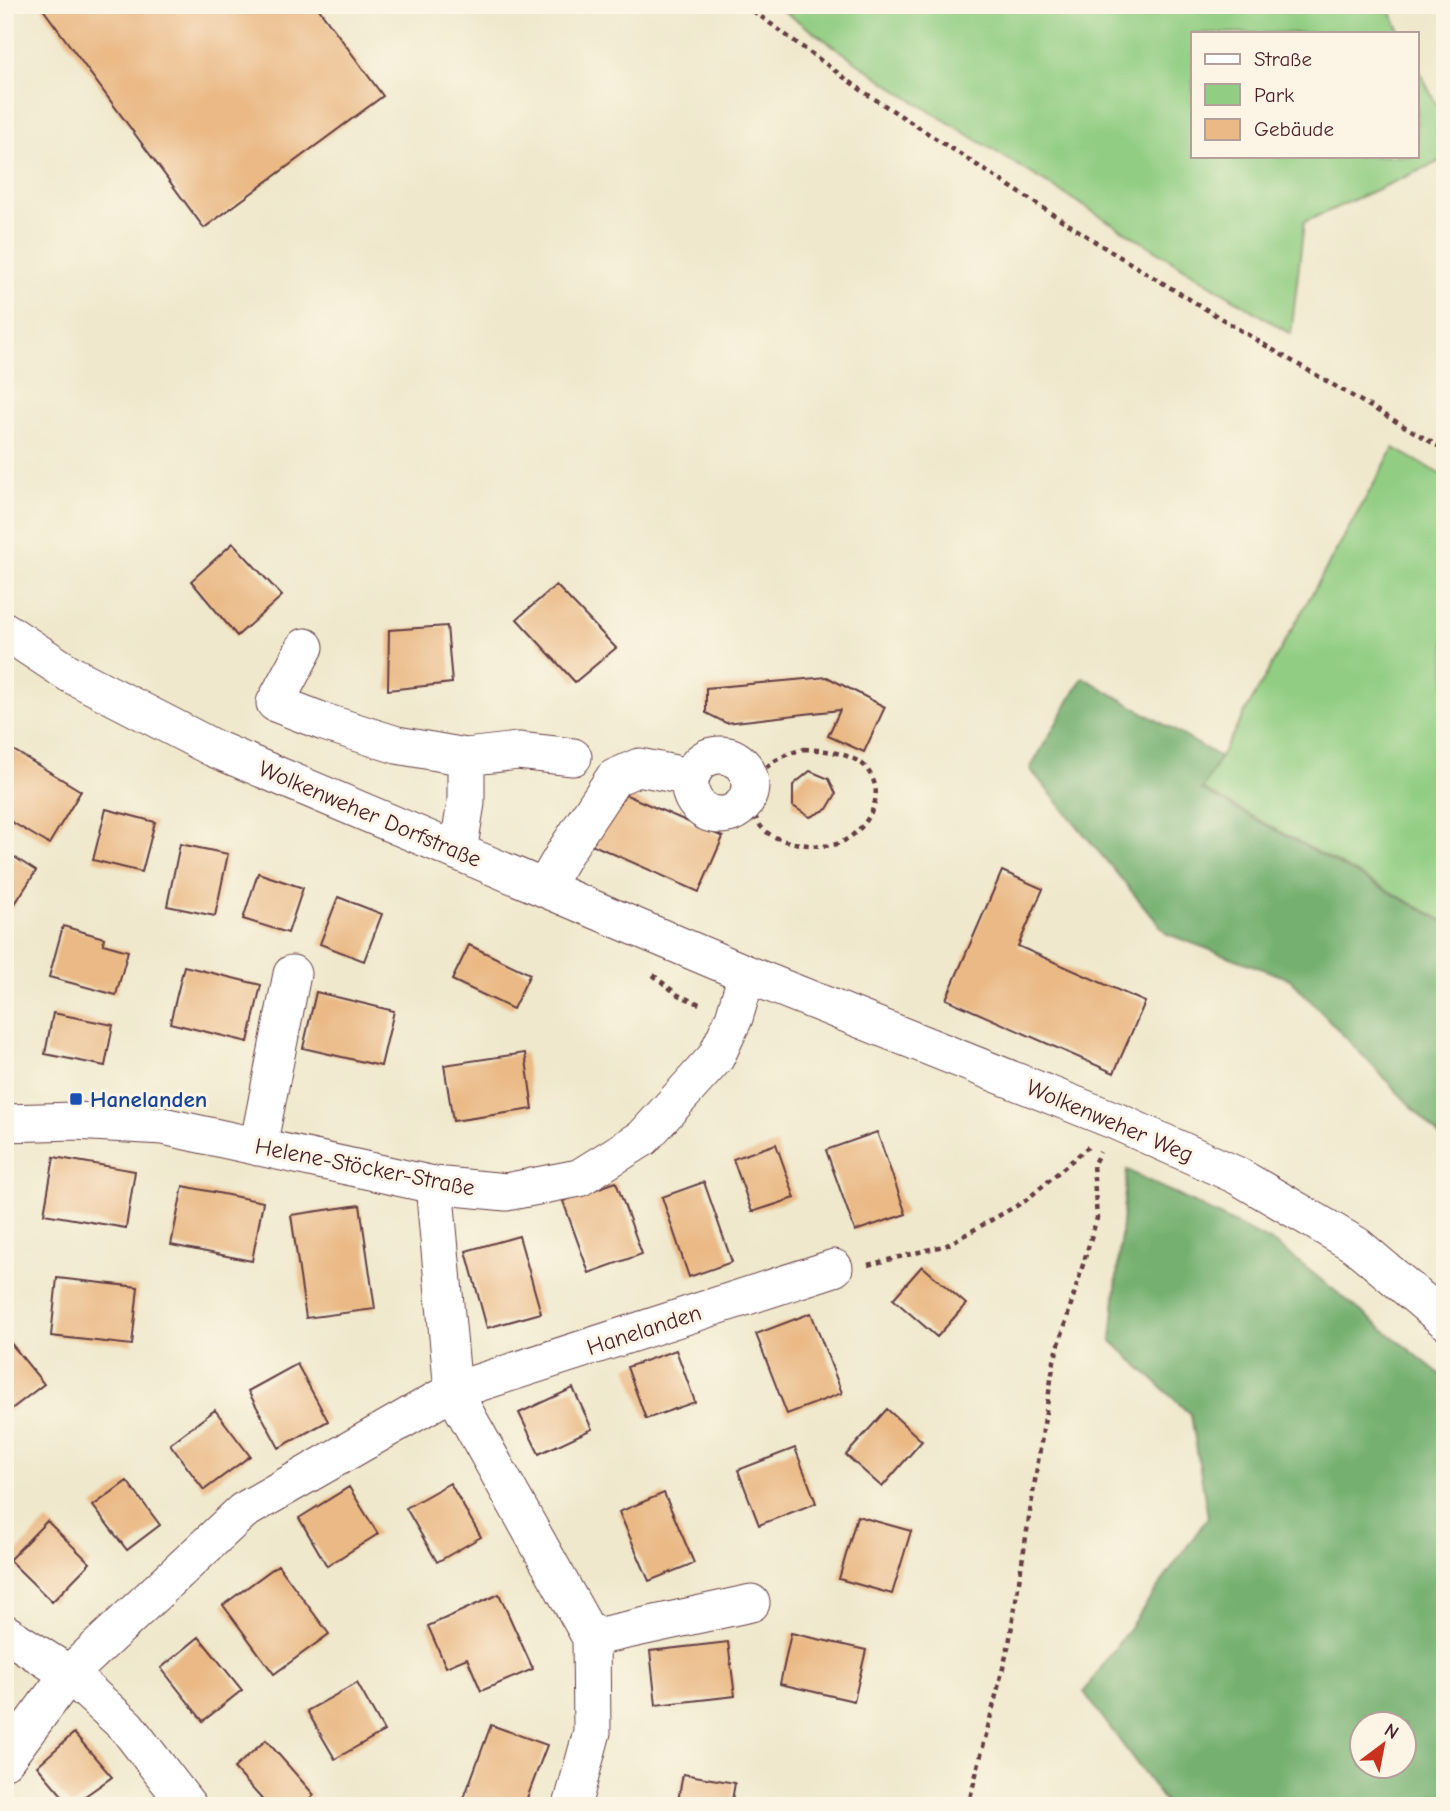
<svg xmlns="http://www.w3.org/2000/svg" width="1450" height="1811" viewBox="0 0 1450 1811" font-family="'Comic Neue',sans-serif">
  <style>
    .green { fill: #91cd82; stroke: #6e7656; stroke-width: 2 }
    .forest { fill: #74b070; stroke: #5f684e; stroke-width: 2; fill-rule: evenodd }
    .building { fill: #eab985 }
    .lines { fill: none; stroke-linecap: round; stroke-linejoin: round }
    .minor-casing { stroke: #633d43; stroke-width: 39 }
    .path { stroke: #633d43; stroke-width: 4.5; stroke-dasharray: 5 5; stroke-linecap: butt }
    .minor { stroke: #fff; stroke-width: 37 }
    .transit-dot { fill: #1a4fb4; stroke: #fcf5e5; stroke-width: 2.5 }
    .labels { text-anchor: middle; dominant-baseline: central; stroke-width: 6; stroke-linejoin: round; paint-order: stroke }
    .street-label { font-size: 23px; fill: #4a1f2b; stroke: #fcf5e5 }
    .transit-label { font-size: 23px; font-weight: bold; fill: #164399; stroke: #fcf5e5; text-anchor: start }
  </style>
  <rect width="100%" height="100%" fill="#fcf5e5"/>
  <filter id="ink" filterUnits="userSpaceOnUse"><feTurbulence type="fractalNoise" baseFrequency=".0143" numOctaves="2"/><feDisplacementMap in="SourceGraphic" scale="14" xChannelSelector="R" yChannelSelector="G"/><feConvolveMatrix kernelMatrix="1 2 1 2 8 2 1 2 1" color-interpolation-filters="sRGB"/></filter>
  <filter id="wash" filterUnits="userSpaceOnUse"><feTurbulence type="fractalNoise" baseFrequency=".00686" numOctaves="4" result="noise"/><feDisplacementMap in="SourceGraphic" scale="28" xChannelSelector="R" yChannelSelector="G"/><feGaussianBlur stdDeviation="1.57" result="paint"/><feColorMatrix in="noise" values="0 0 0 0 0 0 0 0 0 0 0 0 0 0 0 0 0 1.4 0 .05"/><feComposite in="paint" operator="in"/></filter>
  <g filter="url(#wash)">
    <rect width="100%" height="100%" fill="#efe8cc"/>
    <path class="green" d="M775,5H1387L1401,33H1193V156H1417V66L1445,122V159L1304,222L1291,334L904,95Z
      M1394,448L1445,477V922L1202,789Z"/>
    <path class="forest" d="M1083,677L1220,757L1202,790L1445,922V1142L1290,979L1167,934L1030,769Z
      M1127,1170L1276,1244L1445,1378V1806H1168L1084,1692L1208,1517L1191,1415L1111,1340ZM1362,1724H1404V1766H1362Z"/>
    <g id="blocks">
      <path class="building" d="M40,5H316L383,96L204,228Z
        M233,543L282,596L237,636L191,581Z
        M556,585L616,648L575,682L517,619Z
        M447,626L452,683L388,690L389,630Z
        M827,677L885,707L864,752L828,736L840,710L726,723L706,713V688Z
        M5,745L81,791L49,844L5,818Z
        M810,771L829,779L836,794L827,809L810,817L793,806V785Z
        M615,790L723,837L699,892L591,844Z
        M106,809L155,822L142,872L93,860Z
        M180,844L228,854L215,916L167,906Z
        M5,851L36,871L11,910L5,906Z
        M1002,871L1043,889L1018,946L1145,1002L1114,1073L946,999Z
        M258,873L303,888L288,933L243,919Z
        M338,897L382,914L364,961L320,944Z
        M63,926L104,938L103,944L128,951L116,995L49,977Z
        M469,945L530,974L513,1009L452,980Z
        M184,966L261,985L248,1042L170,1023Z
        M316,992L394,1011L381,1066L303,1048Z
        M53,1013L113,1025L105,1066L45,1054Z
        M525,1053L533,1109L453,1121L444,1065Z
        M877,1132L906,1214L855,1231L826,1150Z
        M776,1144L795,1198L752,1212L733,1159Z
        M54,1157L135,1171L126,1228L44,1214Z
        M616,1182L642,1254L589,1273L563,1201Z
        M704,1182L732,1262L689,1277L662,1197Z
        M183,1186L263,1202L252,1261L171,1245Z
        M360,1205L375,1309L306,1318L291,1215Z
        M519,1236L541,1313L487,1328L466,1251Z
        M922,1266L966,1304L937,1337L893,1299Z
        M57,1278L138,1287L132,1345L51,1336Z
        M811,1313L842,1393L787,1414L756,1334Z
        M5,1336L44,1384L5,1414Z
        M676,1350L695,1402L646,1419L627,1367Z
        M297,1364L328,1421L279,1448L248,1391Z
        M573,1388L592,1429L539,1454L519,1413Z
        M887,1409L922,1441L882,1487L846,1455Z
        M215,1410L250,1456L204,1490L170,1444Z
        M795,1448L816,1503L759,1525L738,1470Z
        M127,1481L160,1525L127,1550L93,1506Z
        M450,1483L481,1537L437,1562L406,1508Z
        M349,1487L378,1534L327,1566L299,1518Z
        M664,1493L694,1563L649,1581L619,1512Z
        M857,1516L911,1531L892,1594L839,1579Z
        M47,1521L90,1563L52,1602L9,1560Z
        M278,1565L329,1634L274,1674L223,1605Z
        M499,1594L533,1669L481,1691L467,1658L446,1667L428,1626Z
        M791,1633L866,1650L854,1701L780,1684Z
        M199,1637L242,1690L203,1721L161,1668Z
        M728,1642L735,1696L656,1705L650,1651Z
        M357,1683L384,1731L335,1759L307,1711Z
        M491,1725L547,1745L524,1806H461Z
        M74,1733L112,1777L71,1806L37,1766Z
        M266,1740L314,1795L302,1806H268L234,1768Z
        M683,1774L735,1783L731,1806H677Z
        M805,1799L856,1800V1806H805Z"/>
    </g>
  </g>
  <g filter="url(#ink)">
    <use href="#blocks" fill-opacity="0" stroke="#633d43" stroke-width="2"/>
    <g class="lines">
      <g class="minor-casing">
        <path id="minor" d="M5,631L70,674L213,748L747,974L1118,1122L1236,1175L1356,1245L1445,1320
          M305,647L275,703L324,722L397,745L466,757L518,751L573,757
          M690 785a30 30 0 1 1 60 0a30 30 0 1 1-60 0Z
          M458,852L466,803V757
          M544,888L565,852L614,778L639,767L690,777
          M5,1123L75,1121L163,1126L434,1185L506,1192L579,1178L643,1138L716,1057L734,1018L747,974
          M258,1147L292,974
          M434,1185L453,1391L591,1638L592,1732L572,1806
          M5,1633L69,1674L127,1727L188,1806
          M591,1638L751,1603
          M5,1760L69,1674L243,1511L453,1391L834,1268"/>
      </g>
      <path class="path" d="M745,5L864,92L1102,246L1263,344L1445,450
        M804,749C823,750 844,752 861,763C866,766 868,771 871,775C885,801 866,829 842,842C828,849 805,845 789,842C757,834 752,817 750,786C767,764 776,757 804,749Z
        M653,975L678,995L702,1005
        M868,1265L947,1245L1025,1201L1088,1147
        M968,1806L1009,1644L1054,1361L1097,1218L1093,1165L1100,1152"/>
      <use href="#minor" class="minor"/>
    </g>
  </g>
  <rect class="transit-dot" x="69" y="1092" width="14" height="14" rx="3.5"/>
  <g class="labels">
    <g class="street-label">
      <text transform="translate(370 814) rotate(23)">Wolkenweher Dorfstraße</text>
      <text transform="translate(1110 1121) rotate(23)">Wolkenweher Weg</text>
      <text transform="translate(365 1167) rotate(11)">Helene-Stöcker-Straße</text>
      <text transform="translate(644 1330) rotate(-18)">Hanelanden</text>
    </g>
    <g class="transit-label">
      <text x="90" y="1099">Hanelanden</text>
    </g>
  </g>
  <rect width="1450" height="1811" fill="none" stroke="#fcf5e5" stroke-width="28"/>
  <rect x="1191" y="32" width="228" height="126" fill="#fcf5e5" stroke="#b59f9b" stroke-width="2"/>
  <rect x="1205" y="54" width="35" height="10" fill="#ffffff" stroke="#b59f9b" stroke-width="2"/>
  <text x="1254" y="66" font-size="21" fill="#4a1f2b">Straße</text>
  <rect x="1205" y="84" width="35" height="21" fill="#91cd82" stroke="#b59f9b" stroke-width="2"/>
  <text x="1254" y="102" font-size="21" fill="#4a1f2b">Park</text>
  <rect x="1205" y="119" width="35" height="21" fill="#eab985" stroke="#b59f9b" stroke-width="2"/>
  <text x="1254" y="136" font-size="21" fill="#4a1f2b">Gebäude</text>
  <g transform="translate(1383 1745) rotate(32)"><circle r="33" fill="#fcf5e5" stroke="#b59f9b" stroke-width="2"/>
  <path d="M0-5L12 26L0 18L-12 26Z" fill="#c8321e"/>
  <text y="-10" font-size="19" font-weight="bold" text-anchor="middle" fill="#4a1f2b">N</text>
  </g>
</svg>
